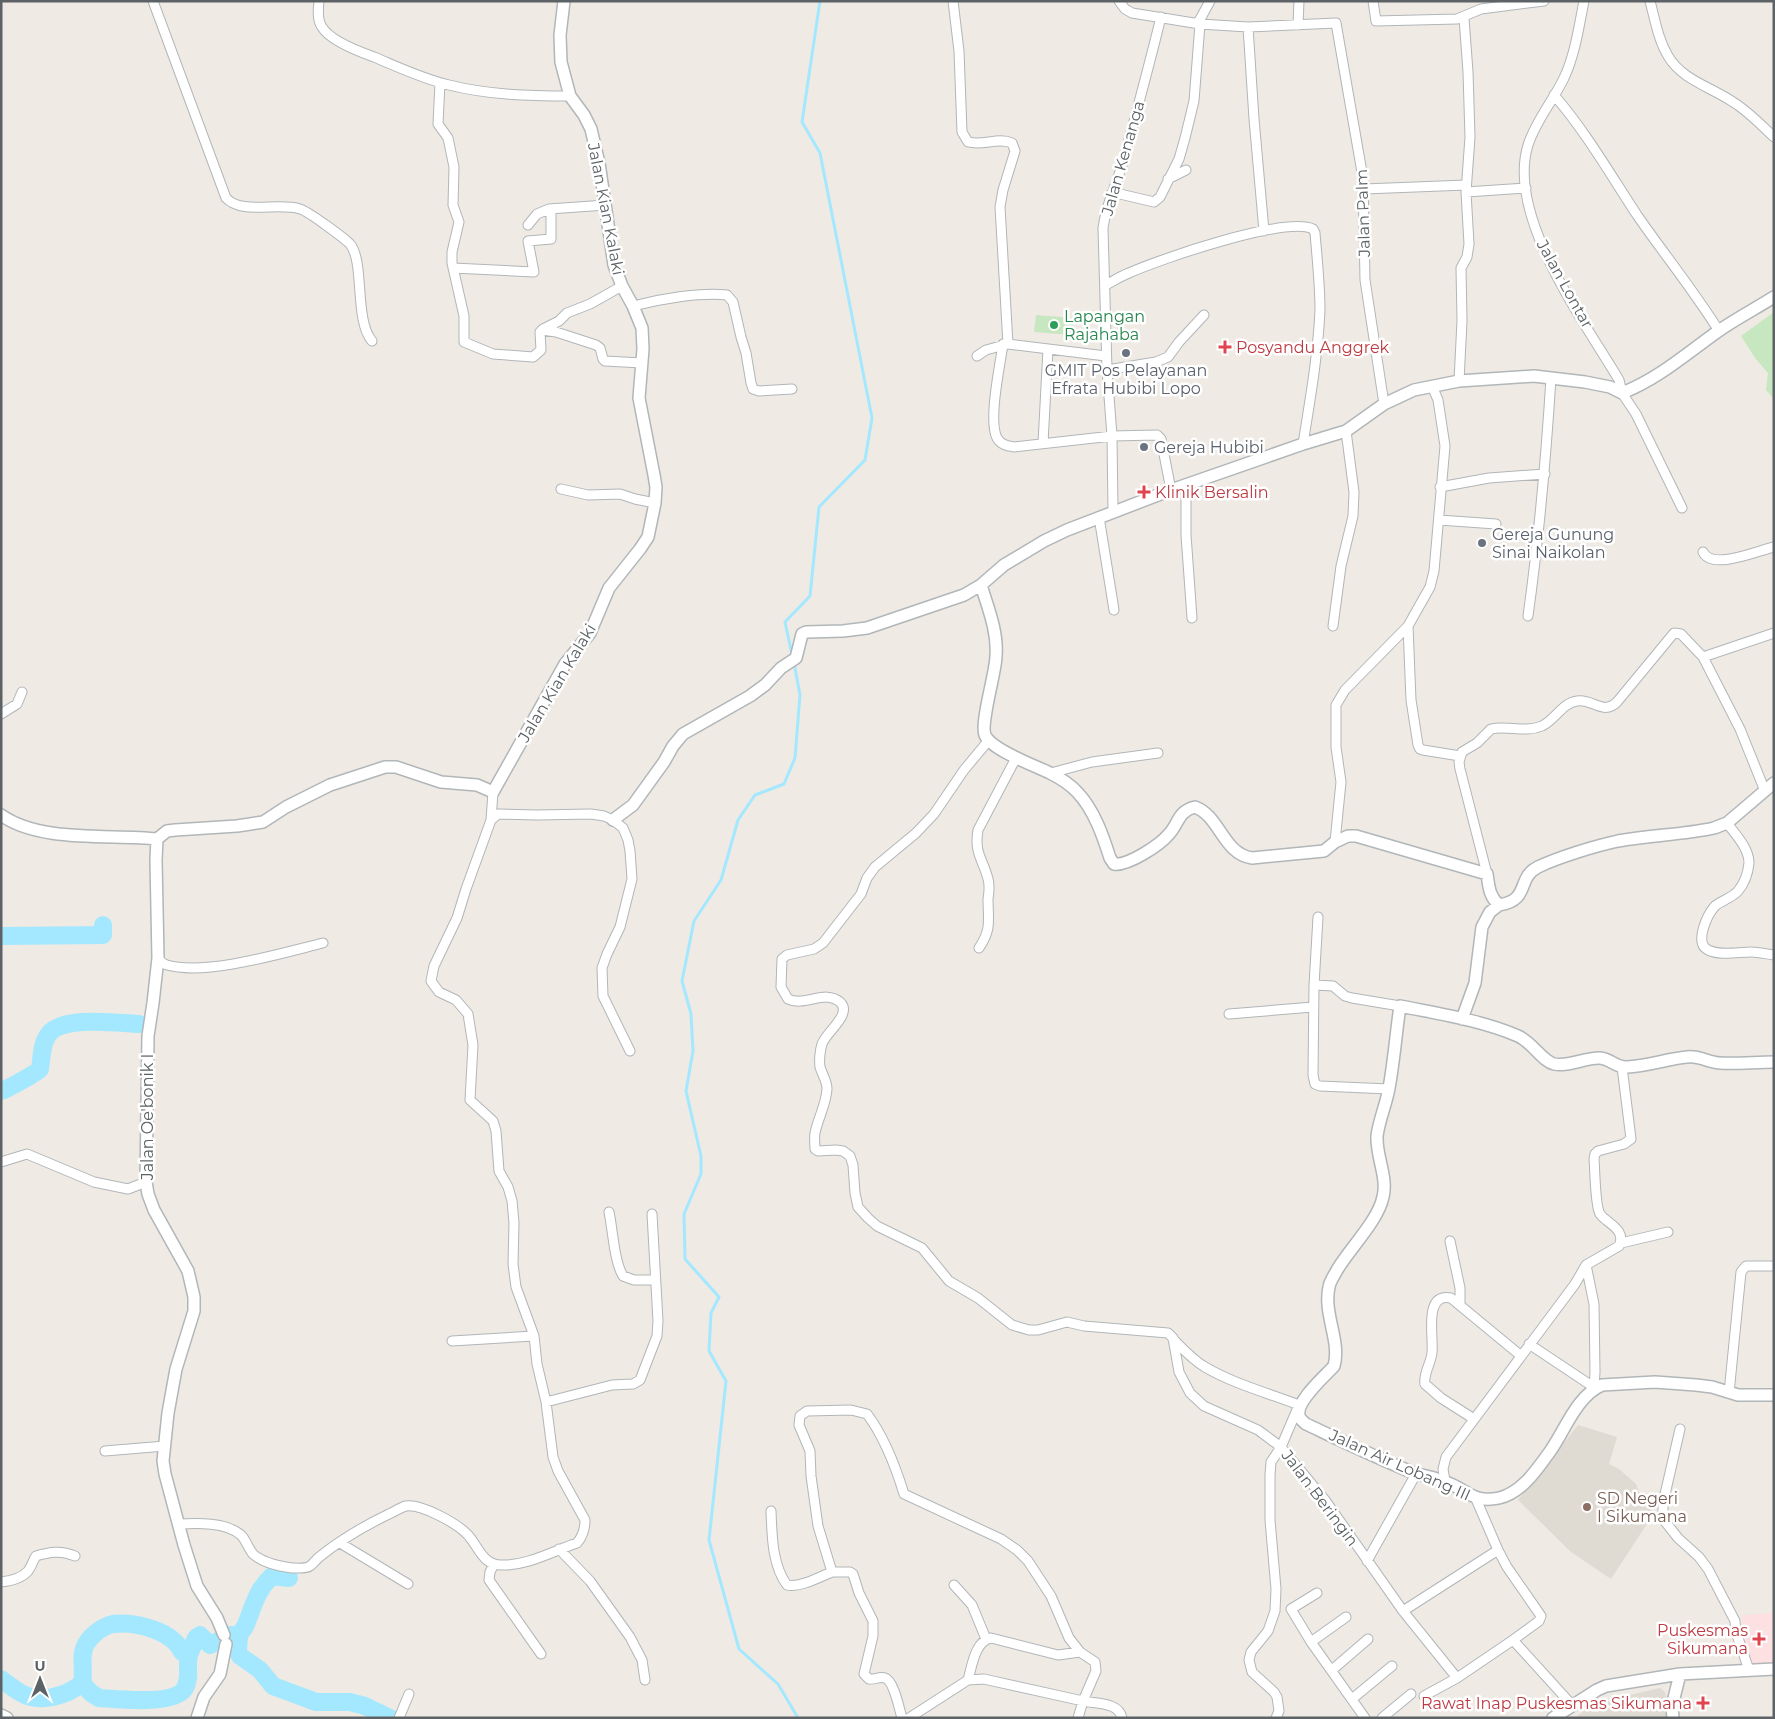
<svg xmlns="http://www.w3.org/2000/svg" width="1775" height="1719" viewBox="0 0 1775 1719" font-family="Montserrat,sans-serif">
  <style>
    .education { fill: #dfdad2 }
    .medical { fill: #fce0e2 }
    .green { fill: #c7e7c0 }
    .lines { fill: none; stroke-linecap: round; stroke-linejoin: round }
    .stream { stroke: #a4e8ff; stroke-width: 3 }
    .river { stroke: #a4e8ff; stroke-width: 18 }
    .minor-casing { stroke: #b1b6b9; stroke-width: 11 }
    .tertiary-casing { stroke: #b1b6b9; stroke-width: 14 }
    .minor { stroke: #fff; stroke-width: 9 }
    .tertiary { stroke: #fff; stroke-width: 11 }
    .leisure-dot { fill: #2e9e5b; stroke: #fff; stroke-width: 2 }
    .health-dot { fill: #e0444e; stroke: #fff; stroke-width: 2 }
    .worship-dot { fill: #6b7280; stroke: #fff; stroke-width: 2 }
    .education-dot { fill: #8d6e63; stroke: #fff; stroke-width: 2 }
    .labels { text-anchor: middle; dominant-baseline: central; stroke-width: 5; stroke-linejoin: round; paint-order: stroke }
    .street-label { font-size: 16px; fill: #5c6265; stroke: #fff }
    .leisure-label { font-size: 16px; fill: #27864d; stroke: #fff; text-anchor: start }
    .health-label { font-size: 16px; fill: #be3a42; stroke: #fff; text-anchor: start }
    .worship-label { font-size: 16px; fill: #5b616d; stroke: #fff; text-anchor: start }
    .education-label { font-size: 16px; fill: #785e54; stroke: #fff; text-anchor: start }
  </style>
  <rect width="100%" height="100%" fill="#efeae4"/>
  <path class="education" d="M1578,1425L1617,1437L1609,1464L1619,1469L1636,1484L1641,1498L1647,1501L1654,1513L1611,1579L1571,1552L1518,1500Z
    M1660,1688L1665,1692L1671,1718H1575L1592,1704Z"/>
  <path class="medical" d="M1774,1613V1664L1745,1666L1742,1615Z"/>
  <path class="green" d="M1774,312V399L1766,390L1768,373L1755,358L1741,336Z
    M1036,315L1073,318L1072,335L1034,332Z"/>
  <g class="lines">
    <path class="stream" d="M792,655L785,622L810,596L819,507L865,460L872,418L820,153L802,122L820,1
      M794,663L800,695L795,758L784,784L755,795L738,820L721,880L694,921L682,981L691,1014L693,1051L686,1091L701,1156V1174L684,1214L685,1259L719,1297L711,1313L709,1351L726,1381L709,1540L739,1649L778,1684L798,1718"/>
    <path class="river" d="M1,936L103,935V925
      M1,1091C6,1090 38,1072 40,1069C42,1057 41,1045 48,1035C61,1015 118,1023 139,1024
      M239,1636C241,1631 246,1627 247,1622C254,1604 257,1590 272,1576L289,1578
      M1,1679C8,1684 14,1689 21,1693C40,1704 67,1696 82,1683C85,1670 79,1656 86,1644C91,1635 103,1626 113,1624C135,1621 173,1631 182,1652L189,1655L196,1638L200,1635L210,1645L220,1640H228L231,1635L239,1636L238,1651L240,1656L260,1670L273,1686L316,1702H350L365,1706L390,1718
      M82,1683L91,1693L99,1698C117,1699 175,1706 185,1688C191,1677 186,1666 189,1655"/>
    <g class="minor-casing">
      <path id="minor" d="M153,1L226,198C242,215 278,202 300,209C308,211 344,238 350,244C365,262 354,320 372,341
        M319,1C318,10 317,20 322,27C330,41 360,52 374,57C398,67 423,79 449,85C489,95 529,96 570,96
        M953,1L959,51L962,132L968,142C983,146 998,137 1012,143L1015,151L1003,190L1000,207L1008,344
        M1119,1L1125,9L1132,13L1200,24L1248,27L1336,23L1363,178L1365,280L1384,404
        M1373,1L1376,21L1457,19L1481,9L1544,1
        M1584,1C1579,26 1575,55 1564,78C1553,101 1536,120 1528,145C1506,216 1584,321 1619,380L1622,393L1636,414L1682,508
        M1650,1C1655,20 1658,39 1668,56C1682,80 1711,87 1733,102C1748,111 1761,125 1774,137
        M1464,18L1468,72L1470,137L1466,192L1526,188
        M1198,23L1210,1
        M1298,25L1299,1
        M1248,27L1254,119L1264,231
        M440,83L438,124L448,138L454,167L453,205L459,222L452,252V263L464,316V342L493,354L533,357L541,350L540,332L543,329L559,321L567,313L590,304L622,286
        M1554,95C1586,132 1610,174 1637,215C1664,254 1694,291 1719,331
        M1168,179L1186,170
        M1364,189L1466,185
        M1111,194H1120L1154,202L1160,197L1179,159L1185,138L1194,101L1200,24
        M528,225L537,214L549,209L606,205
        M453,268L534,272L528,241L551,239V209
        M1106,285C1113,281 1121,276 1129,273C1160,259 1285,216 1313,229L1315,233C1317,258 1320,284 1320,310C1318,355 1310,400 1303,444
        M633,306C660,299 699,292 727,295L733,302L741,337L746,353L751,383L753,389L759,391L792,389
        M542,330L556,332L596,345L600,348L603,359L605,361L642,363
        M1003,344C1000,366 988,420 997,438C1001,445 1008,446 1014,447L1112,436L1157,435L1161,439L1171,490
        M977,356L986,350L1008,344L1106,356
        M1107,370L1156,362L1168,357L1179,342L1204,315
        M1459,381L1462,321L1461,268L1467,257L1469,244L1466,192
        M1043,443L1048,349
        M1186,484V535L1192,618
        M1440,487L1489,478L1545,474
        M561,489L588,495L620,494L635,499L655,503
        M1113,511L1112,436L1107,370L1103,228C1106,204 1116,186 1123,162C1136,114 1149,66 1161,17
        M1099,517L1114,610
        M1439,520L1496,524
        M1703,552C1712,571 1759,550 1774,547
        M1528,616C1539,537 1546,458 1551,378
        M1333,626L1341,566L1353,516L1354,492L1346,431
        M1408,626L1411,700L1418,745L1420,749L1423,750L1460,756
        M1703,657L1774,633
        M1,714L17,704L22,692
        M989,740L964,770L934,814L916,833L875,867L867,878L861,894L823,943L814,949L787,955L782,959L781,987L788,999C805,1007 825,989 840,1002C853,1014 826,1032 822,1044C820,1050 819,1061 820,1067C822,1074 827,1081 827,1089C826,1105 818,1118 815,1133C814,1138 815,1144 815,1149L818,1151L836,1150L843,1151L850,1156L853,1165L855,1193L858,1207L868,1218L877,1226L922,1248L949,1281L978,1298L1012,1325L1029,1330H1038L1067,1322L1084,1326L1168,1333L1173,1338L1179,1372L1190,1393L1204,1406L1258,1430L1281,1447L1325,1500L1403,1611L1457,1678
        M1051,773L1092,762L1158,753
        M491,820L498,814L537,815L591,814L604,816L613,820L623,828L628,840L630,851L632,879L620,927L607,954L602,968L603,996L630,1051
        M1727,823C1735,834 1749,848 1749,863C1748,873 1744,884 1738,891C1732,898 1722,900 1715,906C1707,915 1694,943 1708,950C1720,956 1738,952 1751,952C1758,952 1766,954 1774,955
        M1335,842L1341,782L1336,747V705L1345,690L1408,626L1430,587L1434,571L1445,446L1438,400L1432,386
        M1487,874L1460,769L1459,762L1462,752L1477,743L1491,729C1507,725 1525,733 1542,726C1555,720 1562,703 1577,701C1592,698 1603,716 1617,702L1674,633L1681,634L1703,657L1740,729L1765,791
        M979,948C992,929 988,920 988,899C989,893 990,886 988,879C983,859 974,854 978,830L1016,758
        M158,958C160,961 163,964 167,965C206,976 282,953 323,943
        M1314,985L1318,917
        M1229,1014L1313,1007
        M1389,1089L1320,1086L1315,1084L1313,1075L1314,985L1333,986L1345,996L1352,998L1400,1006
        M1,1162L27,1154L94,1182L128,1189L146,1182
        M609,1212C613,1231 614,1261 623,1276L634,1280H655
        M1450,1241L1460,1288V1304
        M1621,1243L1668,1232
        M1586,1265L1594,1304L1595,1372L1594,1388
        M1173,1339C1183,1349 1193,1360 1205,1367C1234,1384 1268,1393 1299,1405L1281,1447L1271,1462L1270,1475V1520L1276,1589L1275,1611L1268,1631L1251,1652L1249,1660L1252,1672L1274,1692L1277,1697L1279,1711L1276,1718
        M452,1341L534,1336
        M1529,1344L1595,1388
        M1729,1393L1741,1272L1746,1266H1774
        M546,1402L612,1385L633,1384L640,1380L657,1336L658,1321L652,1214
        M1474,1419L1441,1398L1425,1384C1423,1374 1431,1363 1432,1353C1434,1336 1423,1293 1451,1298L1520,1355
        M1680,1429L1663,1503V1519L1678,1538L1699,1557L1708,1569L1735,1621L1736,1632L1749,1670
        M105,1451L165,1446
        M1445,1481L1443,1469L1446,1457L1575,1284L1586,1265L1619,1246C1627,1229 1606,1223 1600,1214C1595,1206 1595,1170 1594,1159L1595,1154L1598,1151L1624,1144L1631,1139L1622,1067
        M1476,1499L1498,1550L1507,1567L1541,1616L1539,1621L1513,1640L1572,1705
        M771,1511C772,1535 772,1565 787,1585C800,1588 819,1577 832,1572
        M179,1524C197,1523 226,1522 241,1535C246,1540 248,1548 253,1554C263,1563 279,1566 292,1568C297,1568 306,1569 310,1566C313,1564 316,1560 318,1558C340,1540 364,1526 389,1514C394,1512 401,1507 406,1506C422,1504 456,1523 467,1534C478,1545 482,1565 501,1565C527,1566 553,1551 577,1543C583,1536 585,1529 585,1520L558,1471L553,1457L546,1402L537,1364L534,1336L516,1287L513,1264L514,1223L512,1201L508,1187L499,1171L496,1131L493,1121L470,1100L473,1045L468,1014L456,1000L439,992L431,981L434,966L457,918L466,889L491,820L493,792
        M340,1543L408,1584
        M559,1549L590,1581L630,1637L642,1660L645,1680
        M1367,1561L1416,1474
        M494,1564L490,1572L489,1580L541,1654
        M1,1582C10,1581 22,1578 28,1571C32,1566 33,1560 36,1556C50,1552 60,1550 75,1556
        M954,1585L972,1605L986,1639
        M1317,1593L1291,1609L1311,1642L1365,1718
        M1403,1611L1498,1550
        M1311,1642L1346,1617
        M1332,1670L1368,1639
        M968,1680C972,1666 975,1641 991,1638L1058,1655L1080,1652
        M1424,1696L1457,1678L1513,1640
        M1352,1699L1392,1666
        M399,1718L409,1694
        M902,1718C899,1708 894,1681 885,1678C879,1676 875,1680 869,1679L864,1674L873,1636V1621L859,1593L853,1574L850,1572H832L818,1526L811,1476L810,1451L799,1425L800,1416L807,1411L851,1410L867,1414C883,1435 896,1468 904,1494L1001,1539L1017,1550L1028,1561L1051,1596L1069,1638L1080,1652L1095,1662L1096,1671L1083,1701L984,1679L968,1680L909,1718
        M1078,1718L1083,1701C1096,1704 1119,1702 1122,1718
        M1382,1718L1411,1694"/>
    </g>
    <g class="tertiary-casing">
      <path id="tertiary" d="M1774,297C1755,309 1735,319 1717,332C1686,354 1658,379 1622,393L1610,387L1585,382L1534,376L1459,381L1414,390L1384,404L1346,431L1303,444L1171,490L1067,530L1044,541L1004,565L981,585C988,608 998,632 996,656C996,672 980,723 985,735C991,750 1036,766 1050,773C1060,778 1071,785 1078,793C1094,810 1103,836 1110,858L1114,864C1128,866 1160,845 1169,834C1179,823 1178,811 1195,807C1220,816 1223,854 1252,858L1324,851L1335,842L1348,836H1356L1487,874C1489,887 1489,896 1499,905C1531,900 1516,878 1538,867C1559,857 1595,846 1618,841C1650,835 1682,835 1714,828L1727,823L1774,783
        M1,815C40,843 110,834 157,839
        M613,820L633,805L664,762L673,746L683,734L750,696L765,685L781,668L796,658L802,634L806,632L843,631L867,628L964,595L981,585
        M1462,1019L1475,983L1482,927L1490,912L1499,905
        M1774,1062C1756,1062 1738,1064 1720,1063C1709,1063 1699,1055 1687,1057C1667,1059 1647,1066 1627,1067C1616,1068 1610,1058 1599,1058C1584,1058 1568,1067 1554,1064C1542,1061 1532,1042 1518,1036C1481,1020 1439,1014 1400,1006C1396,1033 1394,1061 1389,1088C1386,1105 1379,1120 1377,1136C1376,1157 1388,1177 1383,1197C1378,1221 1350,1248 1337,1270C1334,1276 1330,1281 1329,1287C1323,1314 1341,1341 1334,1366C1325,1376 1296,1401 1299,1415C1299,1419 1303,1421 1306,1424C1342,1441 1377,1458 1414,1473C1423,1476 1434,1477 1443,1481C1466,1488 1472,1504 1499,1498C1522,1493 1538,1468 1551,1450C1566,1428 1577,1396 1602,1385L1655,1382L1696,1385L1712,1387L1738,1395H1774
        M224,1635L217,1618L197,1586L184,1545L165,1474L163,1461L168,1413L176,1369L194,1311V1297L188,1271L154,1210L148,1194L146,1182L148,1036L153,1003L158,958L156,860L157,839L167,831L175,830L237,826L263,822L286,807L330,785L385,767H396L441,782L477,785L493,792L565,664L590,633L609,588L640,549L648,537L655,503L656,487L654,475L639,398L643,349L642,328L633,306L622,286L614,265L599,163L591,129L584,115L570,96L561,62L560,35L564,1
        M1,1715L7,1718
        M197,1718L204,1697L220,1674L226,1644
        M1553,1718L1597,1690L1606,1686L1680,1674L1774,1669
        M1673,1718L1672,1706L1680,1674"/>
    </g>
    <use href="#minor" class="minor"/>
    <use href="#tertiary" class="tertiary"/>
  </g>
  <circle class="leisure-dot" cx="1054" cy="325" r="5"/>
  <g class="health-dot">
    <path d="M1222.5 339.5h5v5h5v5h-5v5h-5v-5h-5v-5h5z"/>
    <path d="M1141.5 484.5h5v5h5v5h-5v5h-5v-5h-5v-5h5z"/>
    <path d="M1756.5 1631.5h5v5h5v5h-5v5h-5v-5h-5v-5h5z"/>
    <path d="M1700.5 1695.5h5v5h5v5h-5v5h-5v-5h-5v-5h5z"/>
  </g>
  <g class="worship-dot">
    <circle cx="1126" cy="353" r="5"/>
    <circle cx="1144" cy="447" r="5"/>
    <circle cx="1482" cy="543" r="5"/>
  </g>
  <circle class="education-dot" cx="1587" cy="1507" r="5"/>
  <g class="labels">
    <g class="street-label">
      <text transform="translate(1123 158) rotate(-74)">Jalan Kenanga</text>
      <text transform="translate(606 209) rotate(79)">Jalan Kian Kalaki</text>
      <text transform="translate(1363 213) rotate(-92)">Jalan Palm</text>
      <text transform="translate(1565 284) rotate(61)">Jalan Lontar</text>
      <text transform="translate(557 683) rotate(-59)">Jalan Kian Kalaki</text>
      <text transform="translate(147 1117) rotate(-90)">Jalan Oe'bonik I</text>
      <text transform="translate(1400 1465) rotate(24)">Jalan Air Lobang III</text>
      <text transform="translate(1320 1498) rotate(53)">Jalan Beringin</text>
    </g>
    <g class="leisure-label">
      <text x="1064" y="316">Lapangan<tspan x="1064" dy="18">Rajahaba</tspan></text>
    </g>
    <g class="health-label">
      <text x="1236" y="347">Posyandu Anggrek</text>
      <text x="1155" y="492">Klinik Bersalin</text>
      <text x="1748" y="1630" text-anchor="end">Puskesmas<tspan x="1748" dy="18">Sikumana</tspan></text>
      <text x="1692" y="1703" text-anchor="end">Rawat Inap Puskesmas Sikumana</text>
    </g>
    <g class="worship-label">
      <text x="1126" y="370" text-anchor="middle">GMIT Pos Pelayanan<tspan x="1126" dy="18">Efrata Hubibi Lopo</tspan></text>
      <text x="1154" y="447">Gereja Hubibi</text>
      <text x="1492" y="534">Gereja Gunung<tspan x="1492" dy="18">Sinai Naikolan</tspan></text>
    </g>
    <g class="education-label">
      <text x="1597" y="1498">SD Negeri<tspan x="1597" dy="18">I Sikumana</tspan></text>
    </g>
  </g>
  <rect width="1775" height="1719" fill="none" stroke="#5c6265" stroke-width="5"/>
  <g transform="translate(40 1679)" stroke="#ffffff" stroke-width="4" paint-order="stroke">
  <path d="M0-4L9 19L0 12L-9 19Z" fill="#5c6265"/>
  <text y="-8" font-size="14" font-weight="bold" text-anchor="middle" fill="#5c6265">U</text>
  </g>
</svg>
